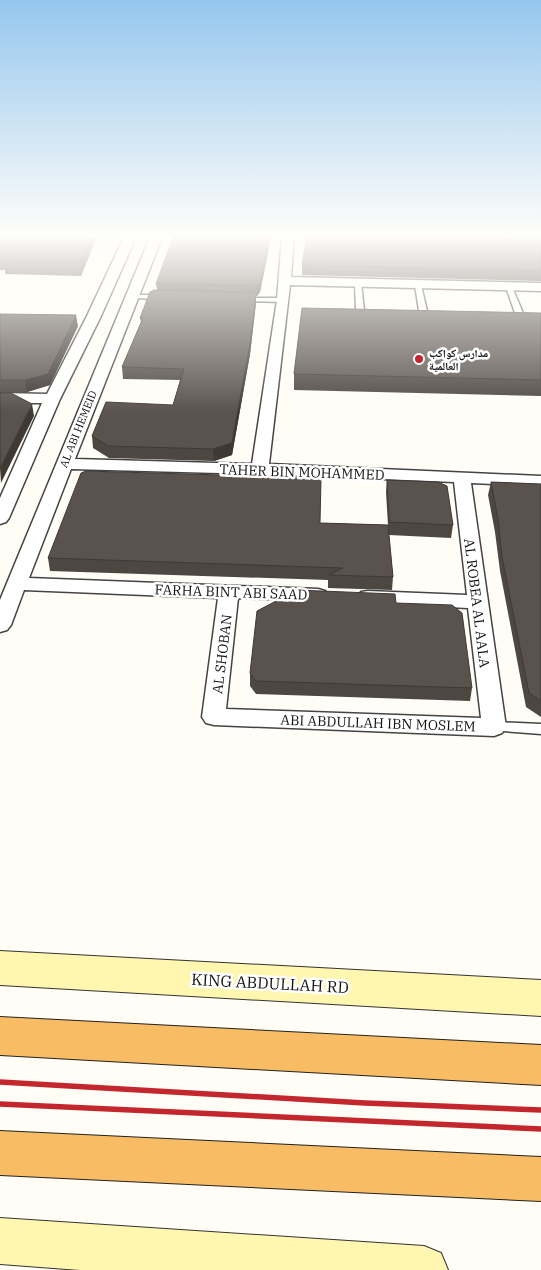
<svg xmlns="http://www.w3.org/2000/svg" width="541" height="1270" viewBox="0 0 541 1270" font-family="'IBM Plex Serif','Noto Naskh Arabic',serif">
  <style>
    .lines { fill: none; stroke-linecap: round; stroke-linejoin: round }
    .service-casing { stroke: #444; stroke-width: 3 }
    .minor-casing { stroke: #444; stroke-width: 3 }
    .secondary-casing { stroke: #333; stroke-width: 2 }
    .trunk-casing { stroke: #222; stroke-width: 2 }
    .service { fill: #fff; fill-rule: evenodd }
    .minor { fill: #fff; fill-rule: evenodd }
    .secondary { fill: #fff6b0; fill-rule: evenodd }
    .trunk { fill: #f7bc64; fill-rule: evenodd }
    .rail { stroke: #c4262e; stroke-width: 5.5 }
    .wall { fill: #4d4742 }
    .shaded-wall { fill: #3f3936 }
    .building { fill: #5a524d; stroke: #3f3936 }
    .poi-dot { fill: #c4262e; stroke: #fff; stroke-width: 2 }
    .labels { text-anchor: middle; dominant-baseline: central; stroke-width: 5; stroke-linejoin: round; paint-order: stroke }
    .far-poi-label { font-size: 11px; font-weight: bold; fill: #111; stroke: #fff; text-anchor: start }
    .far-street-label { font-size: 11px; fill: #111; stroke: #fff }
    .street-label { font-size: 14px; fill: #111; stroke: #fff }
    .near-street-label { font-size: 16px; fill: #111; stroke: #fff }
  </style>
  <rect width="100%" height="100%" fill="#fffdf5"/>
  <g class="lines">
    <g class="service-casing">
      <path id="service" d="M80,235H132L133,236L130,238L83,237Z
        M358,281L361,283L364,310L360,312L356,310L355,283Z
        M418,283L421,285L427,311L423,313L419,311L415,285Z
        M509,285L512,287L523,313L521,314L515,313L506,287Z
        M130,295H163L166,297L163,299L132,298L130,297Z
        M239,298H283L286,300L283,302L241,301L239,300Z
        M494,722L541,724V734L490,730L488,727L490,724Z"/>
    </g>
    <g class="minor-casing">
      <path id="minor" d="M125,235H137L101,316L60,399L9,518L6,522L0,524V498L42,403H0V393L47,394L87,316Z
        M151,235H163L75,459L252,464L277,300L282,235H294L291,277L541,283V291L290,285L269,464L541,476V486L471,483L506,727L502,733L494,736L214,725L206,723L202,717L218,598L24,590L11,625L7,630L0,632V600ZM71,469L260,474L454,482L467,595L368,591L361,592L358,597L361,602L368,603L468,608L481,718L226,709L238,598L318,601L325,599L328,595L325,591L318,589L29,578Z"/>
    </g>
    <g class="secondary-casing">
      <path id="secondary" d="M0,951L541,980V1016L0,985Z
        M0,1218L424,1246L441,1253L448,1270H80L0,1264Z"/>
    </g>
    <g class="trunk-casing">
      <path id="trunk" d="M0,1017L541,1045V1085L0,1055Z
        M0,1131L541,1157V1201L0,1175Z"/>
    </g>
    <use href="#service" class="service"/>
    <use href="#minor" class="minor"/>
    <use href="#secondary" class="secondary"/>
    <use href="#trunk" class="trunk"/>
    <path class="rail" d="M0,1082L365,1103L541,1110
      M0,1104L541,1129"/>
  </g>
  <path class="wall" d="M0,235H96V239L81,276L5,274V270H0Z
    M174,235H271L268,253L260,292L257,296H256V303L250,354L232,455L214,461L109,458L93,448L92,436L173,405L180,380L123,379L122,367L141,322L140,318L157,290L156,284Z
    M541,235V281L302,275V265Z
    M541,313V396L294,390V374Z
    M0,314L78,326L50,385L27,392H0Z
    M387,480L453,525L451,538L389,535L393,577L392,590L328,588V580L50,571L48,558L320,523L388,525L386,492Z
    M491,482L541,484V717L526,707L500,571L495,532L488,495Z
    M396,603L472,688L470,701L256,694L250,686V673Z"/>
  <path class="shaded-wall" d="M90,235H96V239L81,276L79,261Z
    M269,235H271L268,253L260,292L257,296V285Z
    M256,293V303L250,354L232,455L214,461L213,449Z
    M76,315L78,326L50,385L27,392L25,380Z
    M32,404L34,416L1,483L0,468Z"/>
  <path class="building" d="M0,235H90L79,261L3,259L6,255L0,254Z
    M174,235H269L260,282L257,285L156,284Z
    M307,235H541V271L302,265Z
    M154,290L256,293L250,344L232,443L213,449L108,446L92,436L106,402L173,405L184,369L122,367L143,318H140L150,292Z
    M302,308L541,313V380L294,374Z
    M0,314L76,315L48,374L25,380H0Z
    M0,393H11L32,404L0,468Z
    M86,471L321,478L320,523L388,525L393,577L329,575L343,568L48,558L81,473Z
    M387,480L438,482L447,486L453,525L389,522Z
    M491,482L541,484V701L529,693L502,557L498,519Z
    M297,590L395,594L396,603L452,605L462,613L472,688L256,681L250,673L257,611Z"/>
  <linearGradient id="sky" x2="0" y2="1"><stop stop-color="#95c6ee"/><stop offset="0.57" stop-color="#fffefa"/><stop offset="1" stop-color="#fffefa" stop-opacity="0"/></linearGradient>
  <rect width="541" height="413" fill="url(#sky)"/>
  <circle class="poi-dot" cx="419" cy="359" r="5"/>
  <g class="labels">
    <g class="far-poi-label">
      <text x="429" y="353">مدارس كواكب<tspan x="429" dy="13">العالمية</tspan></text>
    </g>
    <g class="far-street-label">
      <text transform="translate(78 429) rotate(-68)">AL ABI HEMEID</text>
    </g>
    <g class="street-label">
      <text transform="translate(302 472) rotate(2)">TAHER BIN MOHAMMED</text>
      <text transform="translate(231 592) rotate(2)">FARHA BINT ABI SAAD</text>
      <text transform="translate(477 603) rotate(83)">AL ROBEA AL AALA</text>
      <text transform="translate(222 654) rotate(-83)">AL SHOBAN</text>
      <text transform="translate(378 723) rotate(2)">ABI ABDULLAH IBN MOSLEM</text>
    </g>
    <g class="near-street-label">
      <text transform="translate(270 983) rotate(3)">KING ABDULLAH RD</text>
    </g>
  </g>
</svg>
